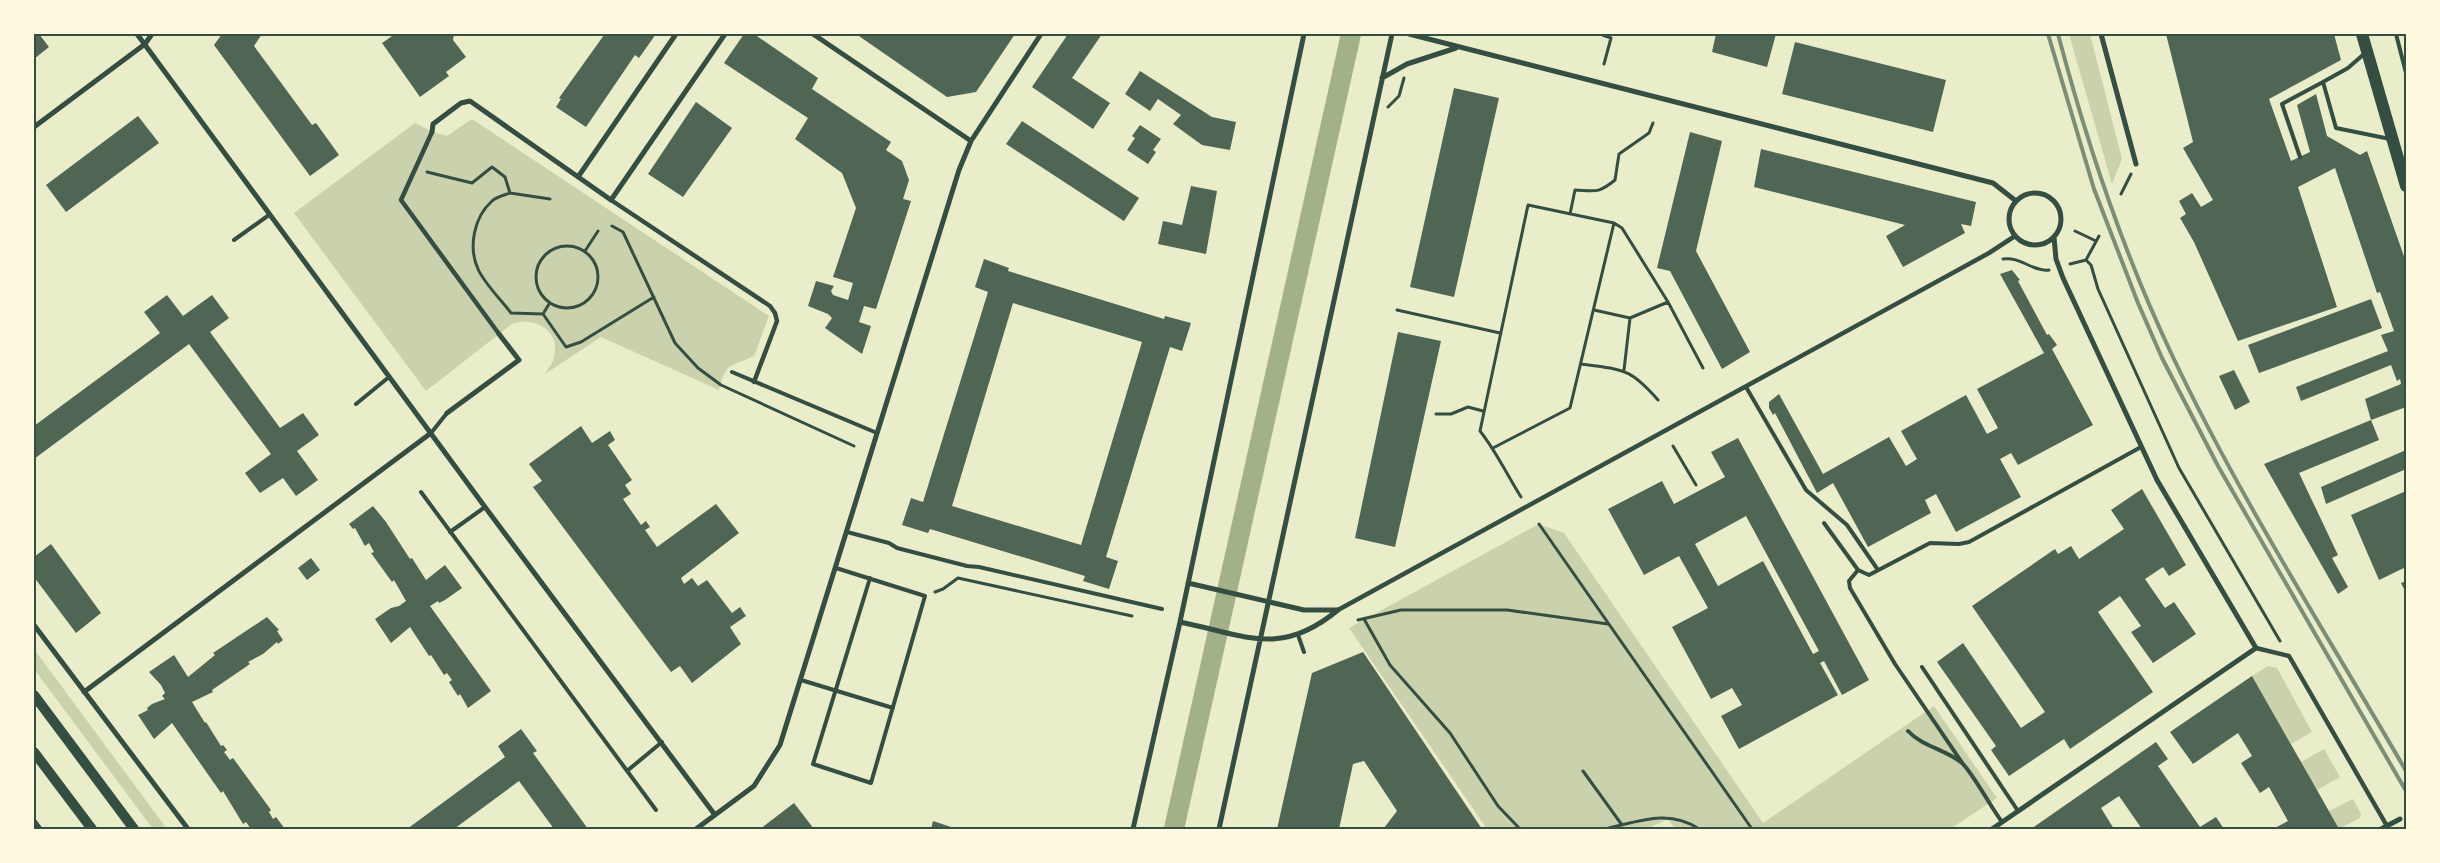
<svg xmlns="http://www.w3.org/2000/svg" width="2440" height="863" viewBox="0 0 2440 863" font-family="'Noto Sans',sans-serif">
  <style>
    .green { fill: #cad2ad }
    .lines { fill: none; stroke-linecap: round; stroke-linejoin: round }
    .canal { stroke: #a3b18a; stroke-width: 20 }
    .building { fill: #4f6655; fill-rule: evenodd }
    .path { stroke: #344e41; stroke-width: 3 }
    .service { stroke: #344e41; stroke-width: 4 }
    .pedestrian { stroke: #344e41; stroke-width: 4.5 }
    .minor { stroke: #344e41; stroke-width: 5 }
    .secondary { stroke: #344e41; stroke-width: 10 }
    .primary { stroke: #344e41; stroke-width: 12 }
    .rail { stroke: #7c8e77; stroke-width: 4 }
    .neatline { fill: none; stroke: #344e41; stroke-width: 2 }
  </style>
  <rect width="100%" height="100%" fill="#e9edc9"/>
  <path class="green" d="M2069,34H2090L2122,159L2112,184Z
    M472,119L769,316L754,356C729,368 727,361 719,390L601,337L545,374C548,369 553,363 554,357C561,330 534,316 512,324L426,391L294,213L415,123L432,132L447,136Z
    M1539,524L1564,533L1763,823L1934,706L1997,798L1950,829H1675L1668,819L1647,829H1487L1349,628Z
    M34,649L167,829H153L34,669Z
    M2268,666L2277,668L2312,732L2291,744L2252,676Z
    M2324,749L2340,777L2317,790L2301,762Z
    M2353,799L2361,814L2360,818L2338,829L2329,811Z"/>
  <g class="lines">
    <path class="canal" d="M1174,829L1351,34"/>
  </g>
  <path class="building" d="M34,34H39L49,47L34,59Z
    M222,34H262L254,46L312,125L316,123L339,155L310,176L214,45Z
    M395,34H454L453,40L466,57L446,72L449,76L420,97L382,43Z
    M607,34H656L639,58L635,55L586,127L556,107L561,99L559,98L604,35Z
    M744,34H754L818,78L812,89L891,142L886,150L902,161L909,180L903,199L911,201L876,309L864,306L859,322L871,326L862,354L825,328L832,318L828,314L808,306L816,281L834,286L831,291L833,295L848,300L853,283L833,277L856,208L842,173L795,139L808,118L724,63Z
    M856,34H1015L976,92L947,97Z
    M1068,34H1102L1072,78L1110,103L1093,129L1032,87Z
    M1716,34H1776L1767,67L1712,52Z
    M2166,34H2320V36L2334,34L2341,60L2269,99L2291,161L2310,152L2297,105L2316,94L2327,136L2360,155L2367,151L2406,262V407L2371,420L2365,399L2401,384L2400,379L2397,381L2391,365L2301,401L2296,387L2388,351L2381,335L2394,331L2380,292L2377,293L2335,168L2298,187L2337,307L2238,341L2194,242L2180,218L2186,214L2179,201L2192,193L2201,207L2213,200L2183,148L2193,142Z
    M1795,42L1946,80L1933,132L1782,94Z
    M1140,71L1212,117L1236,122L1230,150L1202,145L1173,124L1181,115L1158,99L1150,111L1125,94Z
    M1454,88L1499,98L1454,297L1410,287Z
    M696,102L732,128L683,197L648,174Z
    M138,116L159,143L66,212L46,185Z
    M1022,121L1139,198L1124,221L1006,144Z
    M1140,125L1161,139L1153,150L1156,152L1148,164L1127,150L1135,138L1132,136Z
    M1690,132L1722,141L1696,251L1750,352L1722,369L1670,271L1657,268Z
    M1761,149L1976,202L1971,226L1961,224L1965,233L1903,267L1886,236L1905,225L1754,187Z
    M1191,186L1217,191L1206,254L1158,244L1163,221L1182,225Z
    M984,259L1009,268L1008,271L1164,319L1165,316L1191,323L1182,351L1170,347L1106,557L1118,561L1109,589L1083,581L1085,576L930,529L928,533L902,525L911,498L923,502L988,292L975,287ZM1013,303L1142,342L1081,545L952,506Z
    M2012,270L2020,280L2018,281L2047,335L2049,334L2057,345L2052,349L2093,425L2018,465L2011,453L2000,459L2021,497L1956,532L1936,494L1925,500L1931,513L1868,547L1833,483L1817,493L1775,413L1773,415L1769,408V402L1779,394L1823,474L1889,437L1906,466L1917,459L1901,431L1966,395L1987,434L1998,428L1977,389L2044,353L2000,274Z
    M167,295L183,316L212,295L229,318L210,332L280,428L303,413L319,435L297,451L318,480L296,496L283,478L260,493L245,473L271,454L189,344L34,459V426L160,333L144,312Z
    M2371,299L2382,328L2259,373L2248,345Z
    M1398,332L1441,341L1395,547L1355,538Z
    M2234,370L2250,402L2235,410L2219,376Z
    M2371,420L2379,440L2299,473L2338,555L2332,558L2348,587L2338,594L2264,464Z
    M581,426L592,443L610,431L615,440L608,445L632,480L625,485L631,494L623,499L641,525L646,521L650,527L645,530L657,547L716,504L739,533L681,578L684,584L692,578L698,586L707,580L732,613L740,607L746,616L730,627L741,644L692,683L680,666L671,672L533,487L542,481L529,464Z
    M1738,438L1869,680L1842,695L1824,661L1820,663L1838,695L1739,749L1721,716L1742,705L1732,688L1711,699L1672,627L1708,608L1679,556L1644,575L1608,509L1662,481L1674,504L1725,477L1711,452ZM1746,516L1819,651L1813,654L1763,561L1718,586L1695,544Z
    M2406,450V469L2326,504L2321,487Z
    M2142,489L2186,565L2169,576L2163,567L2145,579L2165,608L2174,602L2196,634L2153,663L2131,632L2141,626L2120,596L2098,612L2153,692L2070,749L2064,739L2009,776L1991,750L1996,746L1937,662L1963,643L2021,728L2045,712L1972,606L2055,549L2058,554L2071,546L2079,559L2124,529L2111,510Z
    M2406,491V567L2379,580L2351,515Z
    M373,506L386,522L410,559L412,558L426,580L445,565L462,588L445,600L439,603L438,601L430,606L491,691L468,708L460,694L458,696L449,682L452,680L447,673L444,675L431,655L429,656L410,627L391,643L375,619L391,608L399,606L406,601L394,580L392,582L371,553L374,552L369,543L365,546L355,528L353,529L349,524Z
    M51,544L101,613L76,633L34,577V557Z
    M311,558L320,570L307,580L298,568Z
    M2406,581V593L2401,583Z
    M267,617L279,630L277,631L283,640L278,644L277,642L263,654L248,662L250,664L212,690L213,692L192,702L205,723L206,722L221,746L223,745L227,750L224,752L230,760L233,758L271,810L269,812L273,819L276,817L285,829H251L246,822L243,824L223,791L221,793L172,723L154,739L138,715L148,710L147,708L152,704L165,699L162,696L165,693L161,685L149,672L174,655L188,677L215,655L213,653Z
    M1363,652L1482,829H1386L1384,828L1397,811L1364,761L1353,764L1339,829H1277L1312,673Z
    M2252,676L2317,790L2339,829H2273L2288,821L2269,787L2260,793L2241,763L2252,756L2238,733L2193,764L2170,732Z
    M521,729L537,751L533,753L588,829H554L519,781L454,829H407L505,757L498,746Z
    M2156,742L2168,759L2158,766L2200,827L2216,817L2224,829H2142L2119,796L2101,808L2114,829H2031Z
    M794,803L814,829H760Z
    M933,821L957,829H931Z"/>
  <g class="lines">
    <path class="path" d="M1600,34L1611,38L1604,64
      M1388,107L1399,96L1404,78
      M427,172L472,183L492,167L505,177L510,193L550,199
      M510,193C504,195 496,197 492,201C474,217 468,247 478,269C484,283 502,301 511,313L543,314L566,347L581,342L654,297
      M2121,194L2131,174
      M1570,214L1575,190C1595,191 1598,194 1615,180L1619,154L1649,133L1653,123
      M612,226L623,232L675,343L698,368L721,385L854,446
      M2075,231L2096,241
      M536 277a31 31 0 1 1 62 0a31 31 0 1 1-62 0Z
      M585,251L598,231
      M2003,259C2020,256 2033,272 2049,270
      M2086,260L2091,265L2098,289L2179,468L2280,641
      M2086,260L2099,236
      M2070,264L2086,260
      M1397,310L1500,333
      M1594,310L1630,318L1668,302
      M543,314L549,304
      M1581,364C1623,370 1629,367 1658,400
      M1624,370L1630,318
      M1436,414H1451L1468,407L1483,411
      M1673,446L1696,485
      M1493,448L1570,408L1614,223L1622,228L1668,302L1703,368
      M1521,497C1507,475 1496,451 1480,431L1528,205L1614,223
      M1539,524L1752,829
      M935,592L943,589L958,578L1132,616
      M1364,619L1390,665L1450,733L1498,806L1520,829
      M1358,620L1401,610H1507L1608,624
      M1583,771L1622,825
      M1605,829C1637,822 1669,808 1699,829"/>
    <path class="service" d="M2396,34L2406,73
      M2364,54L2348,68L2323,82L2336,128L2390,139
      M2300,157L2282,104L2323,82
      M234,240L269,215
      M732,372L877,433
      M1746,387L1806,490L1847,525L1878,570
      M356,404L389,377
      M431,433L447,413
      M421,492L656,810
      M1824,523L1858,570L1869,575L1930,543L1959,544L1969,542L2141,447
      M450,532L485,507
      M847,532L889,543L897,548L967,566L979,567L1162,609
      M836,568L925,596L871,783L813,764L870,578
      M1858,570L1849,581L1850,588L1895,664L1963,764
      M1298,635L1304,652
      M1922,667L2018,811
      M801,680L893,708
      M1908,731C1923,747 1945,749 1962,763C1972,772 1992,809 2002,822
      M627,771L662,742"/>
    <path class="pedestrian" d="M432,132L401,200L499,334
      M611,200L770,306L775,313L777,321L754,382
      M1338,610L1989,253L2015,236
      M2256,648L2289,656L2387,826"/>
    <path class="minor" d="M137,34L485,507L715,815
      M813,34L971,141
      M1409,34L1993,183L2016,201
      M2101,34L2136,164
      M1382,78L1407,64L1456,48
      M34,127L145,44L152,34
      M432,132L433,124L461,103L470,101L611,200L725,34
      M578,177L676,34
      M2009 219a26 26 0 1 1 52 0a26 26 0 1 1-52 0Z
      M447,413L519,360L499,334
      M1188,583L1304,610H1337
      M1180,622C1245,635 1280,658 1338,610
      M34,625L188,829
      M84,692L431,433
      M34,821L40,829
      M696,829L754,786L780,745L959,170L971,141L1041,34
      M1133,829L1180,622L1304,34
      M1219,829L1392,34
      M1992,829L2256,648L2157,480L2063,278L2056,259L2054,237
      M2381,829L2400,819"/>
    <path class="secondary" d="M34,695L134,829
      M34,752L92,829"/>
    <path class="primary" d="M2362,34L2406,186"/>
    <path class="rail" d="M2048,34L2094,189L2138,303L2162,358L2218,466L2406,791
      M2058,34C2087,144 2123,252 2172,355C2240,499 2327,634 2406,771"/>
  </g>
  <rect width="2440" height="863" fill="none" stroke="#fefae0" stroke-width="70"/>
  <rect x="35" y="35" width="2370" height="793" class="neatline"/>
</svg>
